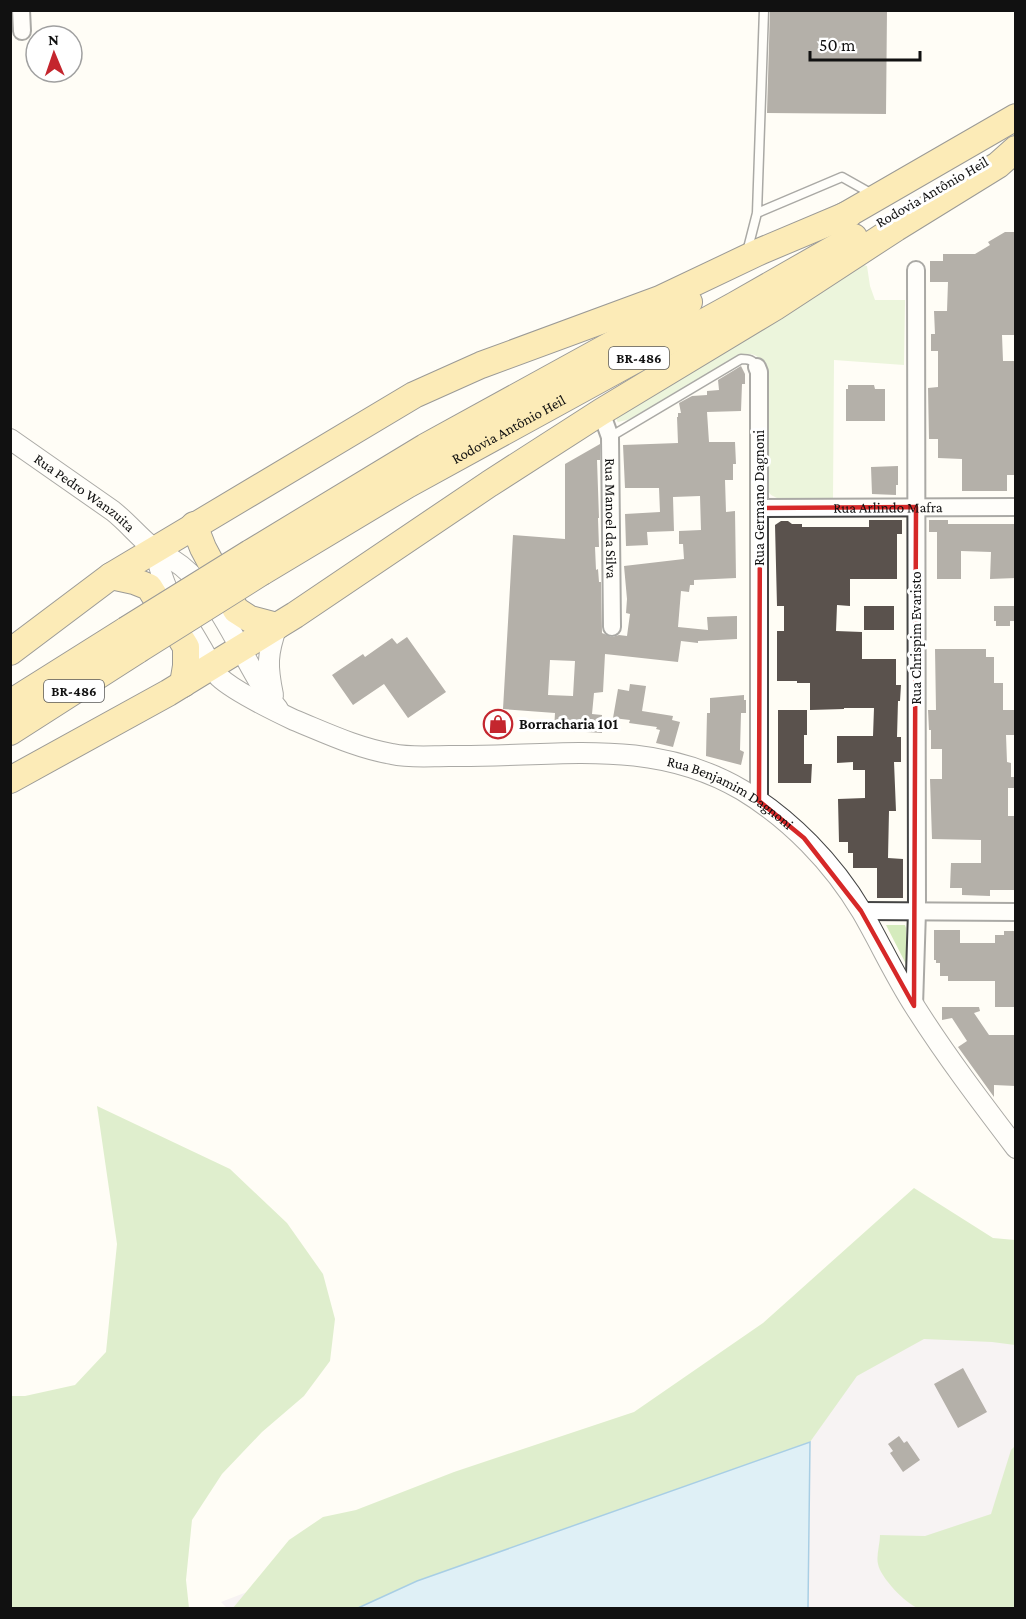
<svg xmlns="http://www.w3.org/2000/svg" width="1026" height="1619" viewBox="0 0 1026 1619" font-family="'Crimson Pro',serif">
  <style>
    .industrial { fill: #eee6ef }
    .green { fill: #d5ebbd }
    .forest { fill: #b9dc9c }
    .water { fill: #b9e0f7; stroke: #3f96cf; stroke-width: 1.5 }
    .building { fill: #5a524d; fill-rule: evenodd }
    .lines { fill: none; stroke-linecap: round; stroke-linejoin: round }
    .service-casing { stroke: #444; stroke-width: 11 }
    .minor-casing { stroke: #444; stroke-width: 20 }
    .tertiary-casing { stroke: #444; stroke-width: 22 }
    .primary-casing { stroke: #222; stroke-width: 28 }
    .service { stroke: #fff; stroke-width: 8 }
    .minor { stroke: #fff; stroke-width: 16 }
    .tertiary { stroke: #fff; stroke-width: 20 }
    .primary { stroke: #f9d66b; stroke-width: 26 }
    .primary-bridge-casing { stroke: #222; stroke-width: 28; stroke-linecap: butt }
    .primary-bridge { stroke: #f9d66b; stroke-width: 26 }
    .marked { fill: none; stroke: #d62828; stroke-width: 4.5; stroke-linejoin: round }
    .labels { text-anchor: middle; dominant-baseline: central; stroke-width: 6; stroke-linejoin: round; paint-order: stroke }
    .shield { fill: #fff; stroke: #585858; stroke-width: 1.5 }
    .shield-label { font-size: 14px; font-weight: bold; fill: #111 }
    .street-label { font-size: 15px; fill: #111; stroke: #fff }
    .poi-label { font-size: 15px; font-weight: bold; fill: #111; stroke: #fff; text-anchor: start }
  </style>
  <rect width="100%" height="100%" fill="#fffdf5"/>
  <path class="industrial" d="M1015,1255V1608H227L221,1602L760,1394Z"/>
  <path class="green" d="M864,265L867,266L870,286L875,300H905L904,365L834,360L833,498H777L771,495L768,491L767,370C759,356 755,351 738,356L646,411L627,420L618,422L617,421L616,416Z
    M886,925H905L906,928L907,966Z"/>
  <path class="forest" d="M97,1106L230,1169L287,1223L323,1274L335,1319L330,1361L304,1396L262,1432L222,1474L192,1520L186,1580L189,1608H11V1396H25L75,1385L106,1352L117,1244Z
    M914,1188L993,1238L1015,1240V1345L992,1342L924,1339L857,1376L810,1442L417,1581L358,1608H233L289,1540L323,1517L356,1510L454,1472L634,1412L763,1323Z
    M1015,1446V1608H918C906,1604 880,1577 878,1564C876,1556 880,1544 880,1535L925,1536L991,1514L1011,1450Z"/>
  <path class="water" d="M810,1442L808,1608H358L417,1581Z"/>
  <path class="building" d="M770,10H887L886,114L767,113Z
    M1005,232H1016V335H1002L1003,361H1016V475H1007V491H962V459L938,458V439H929L928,388L938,387V351H931V334H935L934,311H947L948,282H930V261H943V254H975L990,245L988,242Z
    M741,366L745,374V384H742L741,411L707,412L709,442H735L736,464H733V480H725L726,512L735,511L736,578L694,580V585H690L689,592L681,591L678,627L708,630L707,617L737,616V639L698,641V643L681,641L678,662L605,654L603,692L594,693L592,714L602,715V733L554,730L555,713L503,709L513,535L565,539V464L600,444V460H597L599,518H598L599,547H595L596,570L598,569L599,582H601L602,633L612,637L619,635L627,636L630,614L626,613L627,599L624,566L684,559L683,544H679V531L701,530L700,496L673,497L674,531L647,532L648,545L626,546L625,514L660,512L659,488H625L623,445L678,443L677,417H678V413H681L679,403L692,396L707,395V391L719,390L718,380ZM550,660L575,661L573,696L548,695Z
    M848,385H874L875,389H885V421H846V389H848Z
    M898,466V485H896V495L872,494L871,467Z
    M869,520H902V534H897V579H850V606L837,605L836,631L862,632V659H896V685H901L900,701H898L897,737H901V762H894L896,811H889L888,858L903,859V898H877V868H853V853H848V842H839L838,799L865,798V770H853V762L837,763V736H873L874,708H844V709L810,710V683H797V681H777V631H784V606H777L775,525L781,521H788L792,524H802V527H869Z
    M929,520H948V524H1016V578L990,579L991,552L961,551V579H937V532H929Z
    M864,606H894V630H864Z
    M994,606H1016V621H1010V626H996V621H994Z
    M407,637L446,692L408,718L384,684L353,705L332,675L363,654L365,657L392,638L397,644Z
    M935,649H986V657H994V683H1003V710H1016V735H1006L1007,762L1011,763V777H1016V788H1008V816H1016V890H990V896L962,895V888H950L951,863H981V840L932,839L930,779H942V749H931V730H929L928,710H936Z
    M630,684L646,686L642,711L673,716L672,720L680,722L673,747L656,743L660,730L656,729L657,727L629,723L630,720L613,718L618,689L629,691Z
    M744,695V700H746V713H741L740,750L744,752L741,765L706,756L707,713H710V698Z
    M778,710H807V735H804V764H812L811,783H778Z
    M491,711H506L505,737L491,736Z
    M934,930H960V943H995V935H1004V931H1016V1007H995V981H948V976H940V963H936V960H934Z
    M942,1007H979L980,1011L974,1013L989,1035H1016V1086L994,1085V1097L958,1047L967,1041L952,1018L942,1020Z
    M963,1368L987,1412L958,1428L934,1384Z
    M899,1436L904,1443L907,1441L920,1460L903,1472L890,1453L893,1451L888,1444Z"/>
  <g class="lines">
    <g class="service-casing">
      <path id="service" d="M757,213L842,177L874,195
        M747,252L757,213L764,10
        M610,437L741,359C749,359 753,360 757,367"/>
    </g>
    <g class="minor-casing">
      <g id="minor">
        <path d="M21,10L22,31"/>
        <path d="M757,367L759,372V801"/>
        <path id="s1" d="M601,412L610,437L612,627"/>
        <path id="s2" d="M760,508L1016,507"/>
        <path d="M861,911L1016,912"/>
        <path d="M914,1006L917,911L916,270"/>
      </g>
    </g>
    <g class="tertiary-casing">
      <g id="tertiary">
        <path id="s3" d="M10,439L113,511C128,523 139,537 153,548C159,553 167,556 173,560C186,568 197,580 206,592C234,628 249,673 278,709"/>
        <path id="s4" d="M154,549C159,564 162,580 169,593C179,612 191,629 201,647C207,657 212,669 219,677C234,691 275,711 294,720C326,733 357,748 392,754C410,758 430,756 449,756C551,758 649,735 742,790C790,819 833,863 862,912C880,943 895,976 915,1007C946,1056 981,1102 1016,1148"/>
        <path d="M273,695C267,666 267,654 277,626"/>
      </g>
    </g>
    <g class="primary-casing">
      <g id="primary">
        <path d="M834,222L1016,117"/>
        <path d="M194,525L203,548L236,610L250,619L277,626"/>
        <path d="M250,553L425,447L689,302"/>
        <path id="s5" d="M262,572L407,485L735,305L854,237"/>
        <path d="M111,576L134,581L149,587L186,647V666L183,684"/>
        <path d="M10,652L111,576L414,395L481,365L660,299L761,251L849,214"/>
        <path d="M10,703L126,630"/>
        <path d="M10,732L138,650"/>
        <path d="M10,780L168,693L295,615L489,484L601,412L775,307L896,228L998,165L1016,149"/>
      </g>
    </g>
    <use href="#service" class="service"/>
    <use href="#minor" class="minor"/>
    <use href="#tertiary" class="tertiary"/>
    <use href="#primary" class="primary"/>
    <g class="primary-bridge-casing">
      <path id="primary-bridge" d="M126,630L250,553
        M138,650L262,572"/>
    </g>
    <use href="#primary-bridge" class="primary-bridge"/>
  </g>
  <path d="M0 0H1026V1619H0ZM916,507L914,1006L861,911L804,838L759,801L760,508Z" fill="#fffdf5" fill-opacity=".55" fill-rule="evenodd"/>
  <path class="marked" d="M916,507L914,1006L861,911L804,838L759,801L760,508Z"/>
  <defs>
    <g id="shop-ring" transform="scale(1.5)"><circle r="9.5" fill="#fff" stroke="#c4262e" stroke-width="1.5"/><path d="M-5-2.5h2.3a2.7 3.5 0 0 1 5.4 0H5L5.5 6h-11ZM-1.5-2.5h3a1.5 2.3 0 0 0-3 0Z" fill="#c4262e"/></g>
  </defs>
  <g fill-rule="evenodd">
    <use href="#shop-ring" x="498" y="724"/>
  </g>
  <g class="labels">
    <g class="shield">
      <rect x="609" y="347" width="60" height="22" rx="4.5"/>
      <rect x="44" y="680" width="60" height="22" rx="4.5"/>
    </g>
    <g class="shield-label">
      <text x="639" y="358">BR-486</text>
      <text x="74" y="691">BR-486</text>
    </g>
    <g class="street-label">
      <text transform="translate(932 192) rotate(-30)">Rodovia Antônio Heil</text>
      <text stroke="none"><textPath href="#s5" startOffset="285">Rodovia Antônio Heil</textPath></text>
      <text stroke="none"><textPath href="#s3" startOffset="92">Rua Pedro Wanzuita</textPath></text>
      <text transform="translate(759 498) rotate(-90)">Rua Germano Dagnoni</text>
      <text stroke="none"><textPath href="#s2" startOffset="128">Rua Arlindo Mafra</textPath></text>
      <text stroke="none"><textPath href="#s1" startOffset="108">Rua Manoel da Silva</textPath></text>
      <text transform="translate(916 638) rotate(-90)">Rua Chrispim Evaristo</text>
      <text stroke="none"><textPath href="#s4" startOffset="682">Rua Benjamim Dagnoni</textPath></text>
    </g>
    <g class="poi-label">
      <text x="519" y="724">Borracharia 101</text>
    </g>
  </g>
  <rect width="1026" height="1619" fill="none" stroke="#111111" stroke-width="24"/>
  <g transform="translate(54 54) rotate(358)"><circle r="28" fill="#ffffff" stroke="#a0a0a0" stroke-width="1.5"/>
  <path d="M0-4.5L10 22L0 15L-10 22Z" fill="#c4262e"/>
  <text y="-9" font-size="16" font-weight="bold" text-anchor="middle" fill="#111111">N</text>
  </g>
  <path d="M810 51v9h110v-9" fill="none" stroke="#111111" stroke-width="3"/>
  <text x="819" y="51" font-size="18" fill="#111111" stroke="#ffffff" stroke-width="4.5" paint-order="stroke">50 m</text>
</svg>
